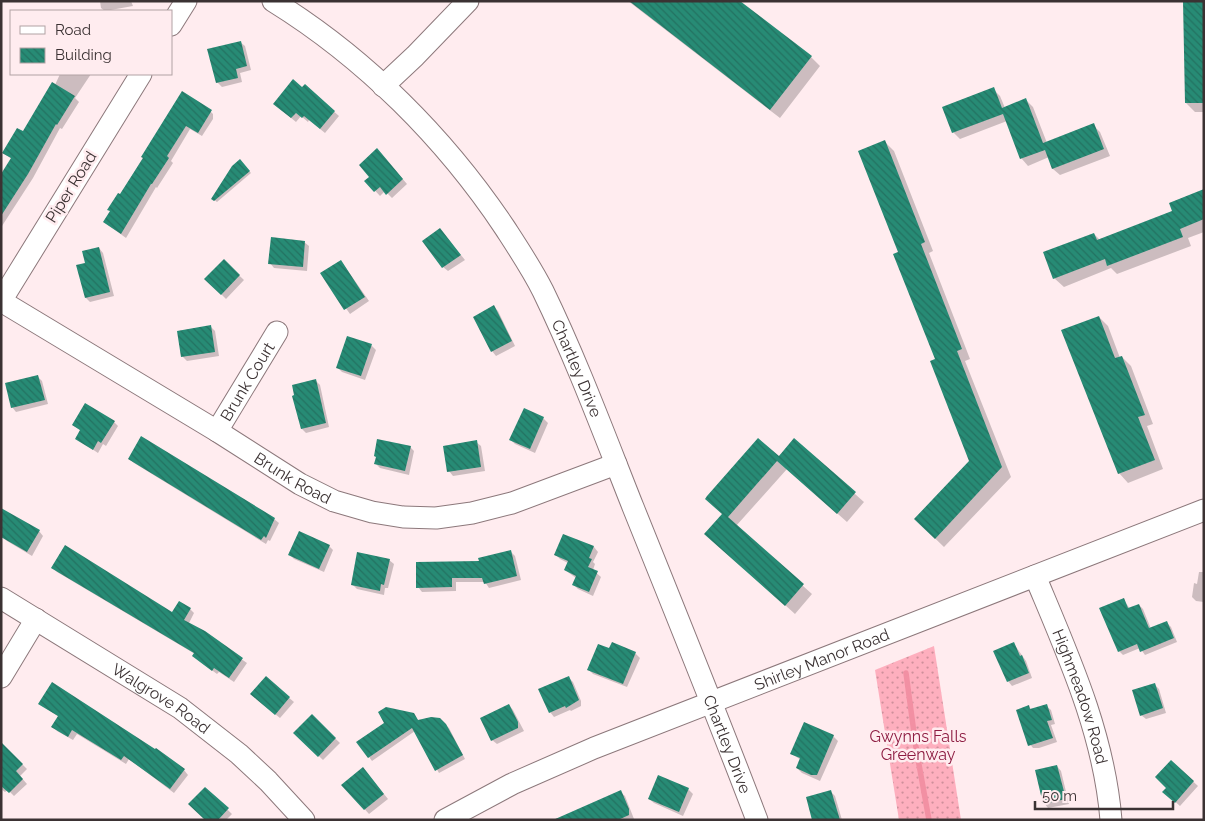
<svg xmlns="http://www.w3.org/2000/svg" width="1205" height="821" viewBox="0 0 1205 821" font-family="Raleway,sans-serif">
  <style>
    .grass { fill: url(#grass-dots) }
    .shadow { fill: #0003 }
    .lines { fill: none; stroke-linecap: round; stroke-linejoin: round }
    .stream { stroke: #f290a3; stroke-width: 5.5 }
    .building { fill: url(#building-back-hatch) }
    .minor-casing { stroke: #8c787b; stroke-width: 23 }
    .minor { stroke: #fff; stroke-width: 21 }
    .labels { text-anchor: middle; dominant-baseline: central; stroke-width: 5; stroke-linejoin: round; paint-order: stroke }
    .street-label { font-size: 16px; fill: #3b3233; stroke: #ffecef }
    .park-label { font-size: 16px; fill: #8d1b41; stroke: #ffecef }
  </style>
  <defs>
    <pattern id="grass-dots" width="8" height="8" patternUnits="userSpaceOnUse" patternTransform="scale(1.25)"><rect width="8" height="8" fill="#feafbe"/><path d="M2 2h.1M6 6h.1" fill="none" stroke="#cf8f9b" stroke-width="1.8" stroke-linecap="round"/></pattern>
    <pattern id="building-back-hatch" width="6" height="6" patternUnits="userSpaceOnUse" patternTransform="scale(1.25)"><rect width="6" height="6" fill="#278b75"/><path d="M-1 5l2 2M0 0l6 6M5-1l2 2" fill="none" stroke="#237261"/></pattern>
  </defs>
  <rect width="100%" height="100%" fill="#ffecef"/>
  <path class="grass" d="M934,646L961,820H899L875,670Z"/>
  <path class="shadow" d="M100,1H131L133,6L105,11L101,8Z
    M628,1H738L811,57L820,66L780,118Z
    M1204,1V112H1195L1186,103Z
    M240,42L245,46L251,70L240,73L242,82L222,87L217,82Z
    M60,74H91L75,98L79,102L62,129L60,128L33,178L2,226L1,176L12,159L3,153L23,133L55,85Z
    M305,86L339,116L325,133L309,120L308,122L301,116L296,122L279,108Z
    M993,89L1000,96L1005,108L1026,100L1033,107L1047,143L1093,125L1100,132L1110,156L1060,175L1053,169L1049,157L1028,166L1022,159L1007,121L960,139L953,132Z
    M182,93L208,109L213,114V119L202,136L190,129L171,161L173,163L157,188L156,187L126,238L104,222Z
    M885,142L894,151L933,251L929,253L970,359L965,361L1011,477L944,547L915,519L970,461L900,253Z
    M381,154L407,184L392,198L385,191L380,196L366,181L371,177Z
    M240,161L251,173L217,202L213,199Z
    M1204,191V232L1188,238L1191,246L1117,274L1111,268L1064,287L1054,278L1094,234L1100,240L1174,212Z
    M440,229L465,260L448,271L443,267Z
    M304,242L309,246L307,271L274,268L270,263Z
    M99,248L103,253L114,296L90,302L86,298V264Z
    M224,261L244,280L226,299L206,279Z
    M341,261L369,301L350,314L322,274Z
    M494,307L498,311L515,346L496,356L492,351Z
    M1099,317L1108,326L1120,358L1122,357L1131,366L1153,424L1147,426L1163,469L1128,483L1119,473Z
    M211,327L215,331L219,356L187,361L182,356Z
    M371,345L376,350L365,380L342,372L338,368Z
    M38,377L42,381L48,404L16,412L12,407Z
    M316,381L320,385L329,427L306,433L302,429Z
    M524,410L543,418L548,423L535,453L515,444L510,439Z
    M114,422L118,426L106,446L103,444L98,453L77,439L81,431L73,425Z
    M794,440L864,502L847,522L787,469L736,526L812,594L795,614L706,534Z
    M476,442L481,446L485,471L453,476L449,471Z
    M410,447L414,451L409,475L380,468L376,464Z
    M129,458L274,519L279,523L270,541L268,540L266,544L134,463Z
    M39,531L43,536L32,556L7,541L2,537Z
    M564,536L594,547L598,552L593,562L595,564L593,570L601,577L593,596L578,589L573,584L576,578L565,570L568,563L560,559L556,555Z
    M329,546L333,550L324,572L294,559L290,555Z
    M511,552L515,556L521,580L489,588L485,582H456V591L422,592L418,587Z
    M389,560L394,564L388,588H385L384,595L357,589L352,584Z
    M53,568L173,614L190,609L194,613L189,623L247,663L234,682L219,672L217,674L198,660L195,654L57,572Z
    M1199,572H1204V602L1196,601L1192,597L1194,583L1197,584Z
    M1124,600L1130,609L1139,605L1143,609L1151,629L1167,623L1171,627L1177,642L1145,655L1140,648L1123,655L1119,651Z
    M1014,644L1026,661L1032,678L1012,686L1008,681Z
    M635,653L640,658L627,687L593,674L589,670Z
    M568,677L573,682L581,701V706L571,711L570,710L554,717L550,712Z
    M266,678L294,702L280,718L256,699Z
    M1154,684L1159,689L1166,713L1146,719L1141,715Z
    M40,704L184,770L188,775L174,793L129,759L126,764L77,734L73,740L57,731L53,726L59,717Z
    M509,705L513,710L524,731L497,744L492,740Z
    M1046,706L1051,710L1055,724L1051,725L1057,742L1039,748H1033L1029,743V707L1032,710Z
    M413,714L419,721L439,719L449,728L465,759L439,773L415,731L372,761L358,742Z
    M312,716L340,743L323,760L295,733Z
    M833,736L838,741L820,781L802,773L797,768L801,760L792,754Z
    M7,749L27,769L20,776L27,784L14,796L8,790L5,792L1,789V755Z
    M1171,761L1198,786L1180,806L1164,792L1167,788Z
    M1057,766L1061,771L1069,804L1048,808L1044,803Z
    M367,773L388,799L369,814L343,785Z
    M205,788L232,814L226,820H207Z
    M688,789L693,794L683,816L654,803L649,799Z
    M620,792L625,796L634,819L558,820Z
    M831,792L835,796L842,820H814Z"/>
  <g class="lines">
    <path class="stream" d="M906,673L916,748L929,820"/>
  </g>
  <path class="building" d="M629,1H740L812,56L770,110Z
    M1183,1H1204V103H1185Z
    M241,41L247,66L236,69L238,78L216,83L207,49Z
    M293,79L302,87L305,84L335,111L320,129L304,116L302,118L296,113L291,118L273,104Z
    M52,82L75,96L57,125L56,124L28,174L1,216V174L11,158L2,153L17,128L23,131Z
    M994,87L1002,108L1026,98L1043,143L1094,123L1104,149L1052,169L1045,150L1020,159L1003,114L952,133L942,107Z
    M182,91L212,110L198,133L186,126L167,156L169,158L152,184H151L121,234L103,222L110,211L107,210L118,193L120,194L143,158L141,157Z
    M885,140L925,242L921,244L962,349L957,351L1002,467L935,539L914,519L969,461L930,361L935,359L893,254L898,252L858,151Z
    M377,148L403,179L386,195L380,187L374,192L364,181L369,177L359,165Z
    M240,159L250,171L214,201L211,199L232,166Z
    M1204,189V219L1180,229L1183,237L1107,266L1105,259L1053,279L1043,252L1094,233L1097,240L1172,211L1169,203Z
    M440,228L461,255L442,268L422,241Z
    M271,237L305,241L303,267L268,264Z
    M99,247L110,292L85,298L76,265L85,263L82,251Z
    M224,259L240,275L221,295L204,279Z
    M341,260L365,297L344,310L320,273Z
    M494,305L512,341L491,352L473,317Z
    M1099,316L1115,358L1122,356L1145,415L1138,417L1155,460L1118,474L1061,330Z
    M211,325L215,352L181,357L177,331Z
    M347,336L372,344L361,376L336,368Z
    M38,375L45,400L11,408L5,383Z
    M316,379L326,423L301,429L292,396L294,395L292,385Z
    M85,403L115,421L101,443L98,441L93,450L75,439L80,430L72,425Z
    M524,408L544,417L530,449L509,440Z
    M141,436L275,518L266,538L264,536L261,540L128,459Z
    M758,438L779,456L794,438L856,492L837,514L777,461L728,517L804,584L785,606L704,534L722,514L705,499L707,496Z
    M377,439L411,446L405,471L374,464L376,457L374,456Z
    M477,440L481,467L447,472L443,446Z
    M1,508L40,530L27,552L1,537Z
    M299,531L330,545L319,569L288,555Z
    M563,534L594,546L589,558L592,559L588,567L598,571L589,592L572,585L576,576L564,570L568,561L554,555Z
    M65,545L172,612L179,601L191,608L184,620L205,631L243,658L229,678L214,668L212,671L192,656L194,653L51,568Z
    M511,550L517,576L484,584L482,578H452V587L416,588V562L479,561L478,558Z
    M357,552L390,559L384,585L381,584L380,591L351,585Z
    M1124,598L1128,608L1139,604L1149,628L1167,621L1174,638L1140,652L1137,644L1118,652L1099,608Z
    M612,642L636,652L623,684L587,670L598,644L609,648Z
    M1014,642L1020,656L1022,655L1029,673L1007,682L993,651Z
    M266,676L290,697L275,715L250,694Z
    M569,676L579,700L566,708L565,706L549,713L538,689Z
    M52,682L155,749L156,748L185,769L170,789L124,756L121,760L72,730L68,737L51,727L58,716L38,704Z
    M1155,683L1163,708L1140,716L1132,690Z
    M509,704L518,722V728L491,741L480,718Z
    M1047,704L1052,720L1047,721L1053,738L1028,746L1016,710L1029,705L1030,709Z
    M386,707L414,713L418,720L431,717L440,718L446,724L463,755L435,771L412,728L368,758L356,742L384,723L378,712Z
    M312,714L336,738L318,757L293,733Z
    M804,722L834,735L817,775H811L796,768L800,758L790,754Z
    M1,742L23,764L16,771L23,779L9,793L1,786Z
    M1171,760L1194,781L1175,803L1162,792L1166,788L1155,777Z
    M1057,765L1066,799L1043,804L1035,770Z
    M363,767L384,794L364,810L341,785Z
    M658,775L689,788L679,812L648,799Z
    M205,787L229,808L218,820H205L188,804Z
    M621,790L629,809V815L618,820H553Z
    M831,790L840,820H812L806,797Z"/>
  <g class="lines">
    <g class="minor-casing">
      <g id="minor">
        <path id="s1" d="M273,1C365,58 445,138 505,228C518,248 532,269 543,291C577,361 604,434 633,507C675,611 717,715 757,820"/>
        <path d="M171,25L186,1"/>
        <path id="s2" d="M141,74L1,301L217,431L300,484L334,501L372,512L403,517L436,518L472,513L512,503L616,464"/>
        <path d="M383,86L415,56L468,1"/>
        <path id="s3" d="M217,431L277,332"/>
        <path id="s4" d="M1035,576C1068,655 1104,733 1111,820"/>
        <path id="s5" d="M1,598L180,708L239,754L268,781L304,820"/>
        <path d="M1,677L36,619"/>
        <path id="s6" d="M445,820L512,784L594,748L1204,510"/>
      </g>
    </g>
    <use href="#minor" class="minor"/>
  </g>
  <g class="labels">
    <g class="street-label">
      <text transform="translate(71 187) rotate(-58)">Piper Road</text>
      <text stroke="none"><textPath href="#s1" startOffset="485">Chartley Drive</textPath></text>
      <text stroke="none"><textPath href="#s3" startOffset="58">Brunk Court</textPath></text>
      <text stroke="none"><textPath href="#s2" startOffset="608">Brunk Road</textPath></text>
      <text stroke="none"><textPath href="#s6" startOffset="410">Shirley Manor Road</textPath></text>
      <text stroke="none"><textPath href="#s4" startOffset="129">Highmeadow Road</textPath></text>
      <text stroke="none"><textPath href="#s5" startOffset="189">Walgrove Road</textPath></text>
      <text stroke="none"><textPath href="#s1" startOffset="890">Chartley Drive</textPath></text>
    </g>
    <g class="park-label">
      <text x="918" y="736">Gwynns Falls<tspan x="918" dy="18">Greenway</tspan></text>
    </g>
  </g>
  <rect width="1205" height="821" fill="none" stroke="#3b3233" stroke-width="5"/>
  <rect x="10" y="10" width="162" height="65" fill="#ffecef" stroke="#b1a2a4"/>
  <rect x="20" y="26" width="25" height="8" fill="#ffffff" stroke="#b1a2a4"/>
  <text x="55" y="35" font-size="15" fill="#3b3233">Road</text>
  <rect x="20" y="48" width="25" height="15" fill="url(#building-back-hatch)" stroke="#b1a2a4"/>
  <text x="55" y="60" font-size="15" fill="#3b3233">Building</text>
  <path d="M1035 801v8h138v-8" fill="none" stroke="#3b3233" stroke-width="2.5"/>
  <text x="1042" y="801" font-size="15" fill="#3b3233" stroke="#ffecef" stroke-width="4" paint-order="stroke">50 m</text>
</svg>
